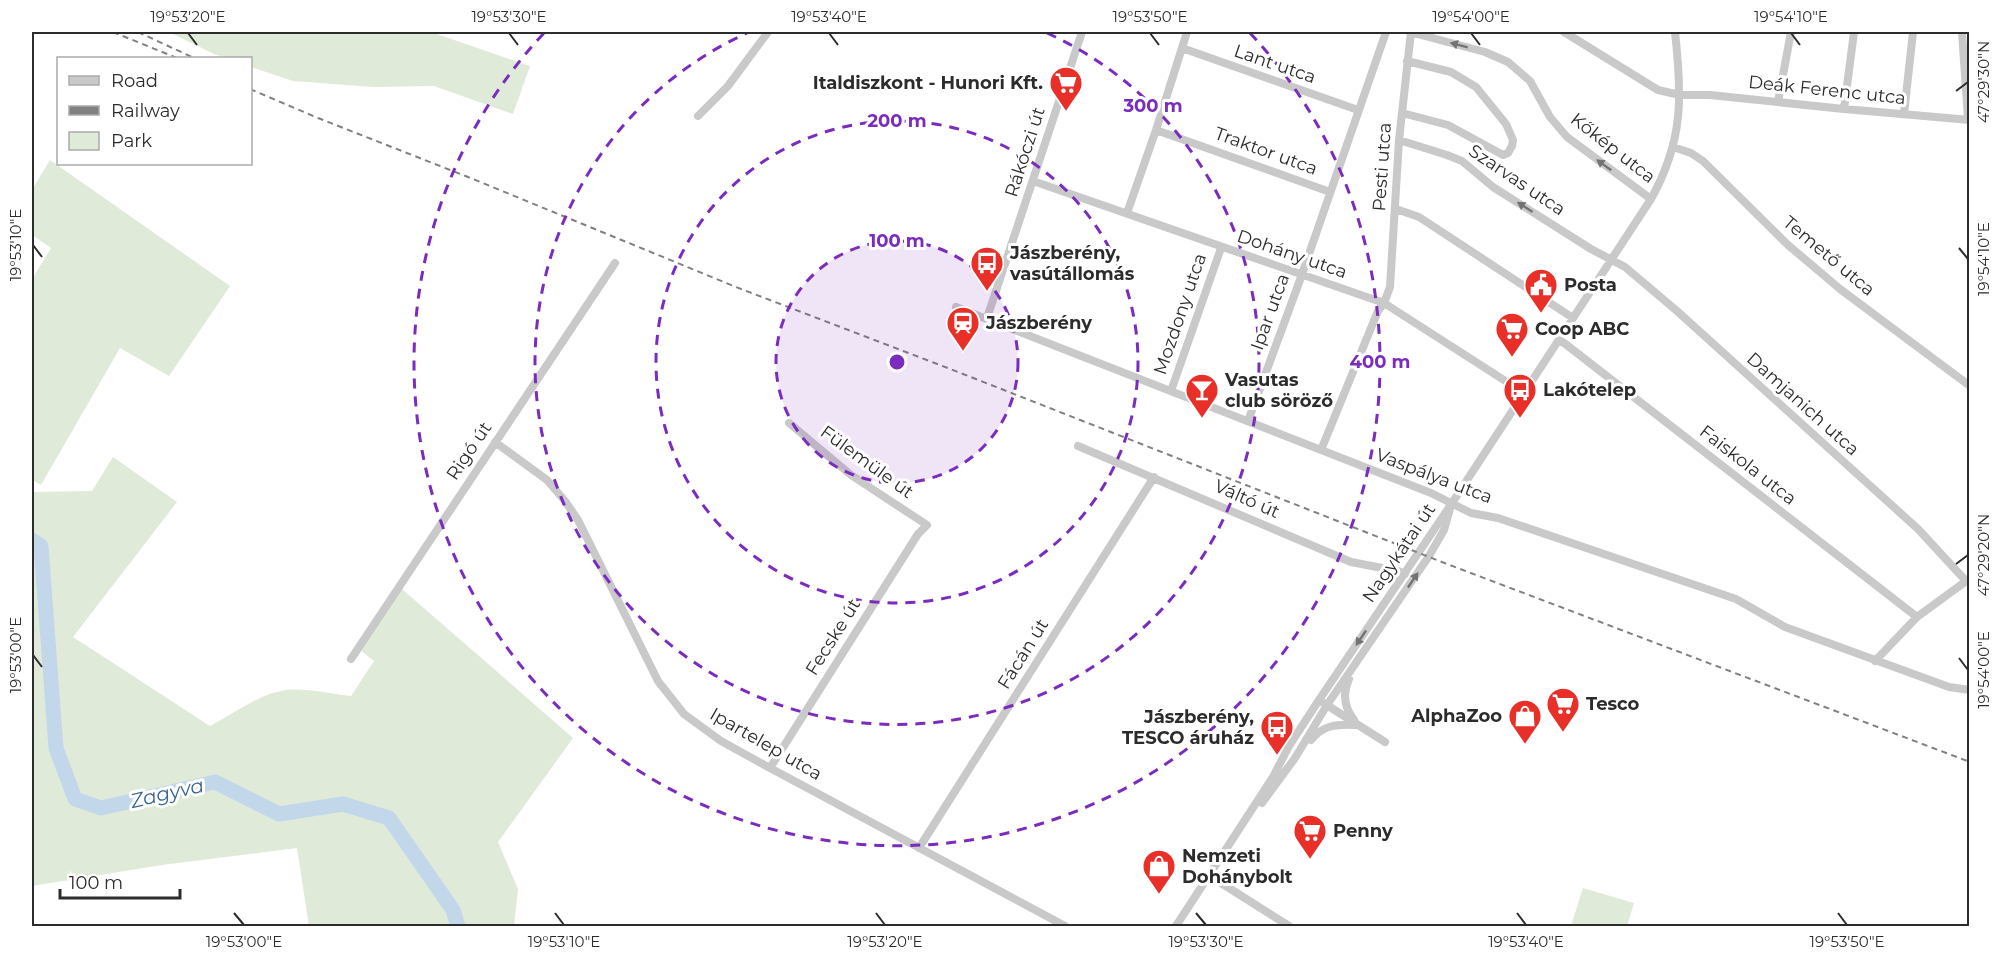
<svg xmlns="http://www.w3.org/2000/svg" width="2001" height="958" viewBox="0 0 2001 958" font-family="Montserrat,sans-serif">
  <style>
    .green { fill: #e0ead8 }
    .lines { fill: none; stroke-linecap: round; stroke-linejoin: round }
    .river { stroke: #c3d7eb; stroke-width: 15 }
    .minor { stroke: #c9c9c9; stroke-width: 8 }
    .rail { stroke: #818181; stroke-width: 2; stroke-dasharray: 6 4.5; stroke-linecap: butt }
    .oneway { fill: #737373 }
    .ticks { fill: none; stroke: #2c2c2c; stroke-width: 2 }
    .ring { fill: none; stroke: #7b2cbf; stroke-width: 3; stroke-dasharray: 10 8 }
    .labels { text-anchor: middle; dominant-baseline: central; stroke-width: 6; stroke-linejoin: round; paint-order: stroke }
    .street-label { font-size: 18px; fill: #2c2c2c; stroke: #fff }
    .poi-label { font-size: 18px; font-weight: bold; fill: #2c2c2c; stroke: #fff; text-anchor: start }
    .water-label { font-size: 20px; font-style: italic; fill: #39648e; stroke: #fff }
    .centre { fill: #7b2cbf; stroke: #fff; stroke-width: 3 }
    .ring-label { font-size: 18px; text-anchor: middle; font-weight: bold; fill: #7b2cbf; stroke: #fff; stroke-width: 6; stroke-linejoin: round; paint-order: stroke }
    .neatline { fill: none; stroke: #2c2c2c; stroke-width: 2 }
    .ticks-label { font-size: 15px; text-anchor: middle; fill: #2c2c2c }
  </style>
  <rect width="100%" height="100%" fill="#fff"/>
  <path class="green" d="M169,32H431L530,66L513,114L434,86L373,87L293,81L251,67L250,58H226L214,54Z
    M50,160L230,286L169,376L120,348L41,485L32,480V279L51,248L32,235V190Z
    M113,457L177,502L73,637L210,726C234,713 259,694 286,690C307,688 330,694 351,696L374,661L359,649L402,589L573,738L498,842L518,889L514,926H309L297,848L162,865L32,886V492L92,491Z
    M1583,888L1634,903L1627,926H1571Z"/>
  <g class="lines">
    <path class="river" d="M32,540L41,546L56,748L75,799L101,808L215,782L279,814L343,804L389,818L453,910L458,926"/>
    <path class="minor" d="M1410,32L1485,52L1508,62L1530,81L1550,117L1567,137L1651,199
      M1564,32L1658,90L1680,95H1710L1844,109L1970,120
      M1962,32L1968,119
      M1182,48L1358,110
      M1778,102L1791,32
      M1844,109L1854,32
      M1402,113L1448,125L1503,155L1508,153L1512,146L1513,140L1506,124L1476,87L1451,72L1407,61
      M1904,114L1913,32
      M698,116L728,86L768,32
      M1156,130L1330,192
      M1399,140L1447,155L1462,161L1493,187L1591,249L1625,267L1677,311L1918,529L1966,581
      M1673,147L1691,153L1703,161L1788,245L1840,289L1970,386
      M1033,181L1384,303L1524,393
      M1396,209L1419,217L1573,318
      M1127,213L1156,130L1187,32
      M956,307L1431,493L1471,513L1498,518L1736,599L1785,627L1949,687L1970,690
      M987,318L1082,32
      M1559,339L1917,617
      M1171,391L1221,248
      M1248,421L1300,280L1386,32
      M495,442L547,480L565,501L578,520L658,681L684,714L721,741L770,768L1065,926
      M1078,446L1351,562L1398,571L1405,574
      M1321,450L1378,311L1384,303L1390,287L1399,140L1411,32
      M351,659L615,263
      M1875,661L1917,617L1969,579
      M1349,679C1342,694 1344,707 1354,720
      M1322,702L1385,742
      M1311,740C1323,725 1337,724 1355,725
      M770,768L918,534L927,525L851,475L789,423
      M1262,803L1295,758L1327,705L1429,556L1444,530L1450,509
      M919,848L1154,477
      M1210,876L1289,926
      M1176,926L1273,777L1289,746L1319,700L1452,503L1651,199C1684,140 1682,95 1675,32"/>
    <path class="rail" d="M113,32L177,58
      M138,32L194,58
      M250,89L318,118L473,179L736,287L958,372L1447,564L1970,762"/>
  </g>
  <defs><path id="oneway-solid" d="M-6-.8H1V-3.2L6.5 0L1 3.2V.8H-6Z" transform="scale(1.5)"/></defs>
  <g class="oneway">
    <use href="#oneway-solid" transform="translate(1459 45) rotate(-165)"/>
    <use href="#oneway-solid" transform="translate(1604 165) rotate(-144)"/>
    <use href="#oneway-solid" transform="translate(1525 207) rotate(-147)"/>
    <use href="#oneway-solid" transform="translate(1413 580) rotate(-56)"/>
    <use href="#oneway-solid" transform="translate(1361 638) rotate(124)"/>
  </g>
  <path class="ticks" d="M188,33L197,45M509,33L518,45M829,33L838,45M1150,33L1159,45M1471,33L1480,45M1791,33L1800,45M1956,91L1968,82M33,245L42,257M1959,248L1968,259M1956,564L1968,555M33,655L42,667M1959,658L1968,670M234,913L244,925M555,913L564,925M876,913L885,925M1196,913L1206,925M1517,913L1526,925M1838,913L1847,925"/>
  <circle cx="897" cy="362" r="121" fill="#7b2cbf" fill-opacity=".12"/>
  <g class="ring">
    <circle cx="897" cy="362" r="121"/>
    <circle cx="897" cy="362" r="241"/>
    <path d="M1047 33A362 362 0 1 1 747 33"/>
    <path d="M1250 33A483 483 0 1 1 544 33"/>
  </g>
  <defs>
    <g id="supermarket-pin" transform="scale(1.725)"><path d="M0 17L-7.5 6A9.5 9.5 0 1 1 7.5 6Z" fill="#e82f28" stroke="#fff"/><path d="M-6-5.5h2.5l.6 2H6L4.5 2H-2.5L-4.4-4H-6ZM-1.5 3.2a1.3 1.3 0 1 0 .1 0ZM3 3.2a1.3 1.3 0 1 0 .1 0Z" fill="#fff"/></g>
    <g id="bus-pin" transform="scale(1.725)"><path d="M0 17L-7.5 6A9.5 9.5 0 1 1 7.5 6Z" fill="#e82f28" stroke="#fff"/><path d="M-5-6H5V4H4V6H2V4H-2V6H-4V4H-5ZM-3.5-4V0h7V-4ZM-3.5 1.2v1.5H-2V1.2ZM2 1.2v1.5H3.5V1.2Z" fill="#fff"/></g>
    <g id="civic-pin" transform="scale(1.725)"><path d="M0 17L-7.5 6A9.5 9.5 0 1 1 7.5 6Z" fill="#e82f28" stroke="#fff"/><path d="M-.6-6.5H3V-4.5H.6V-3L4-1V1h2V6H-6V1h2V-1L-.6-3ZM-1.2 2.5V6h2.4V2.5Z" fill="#fff"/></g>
    <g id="station-pin" transform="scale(1.725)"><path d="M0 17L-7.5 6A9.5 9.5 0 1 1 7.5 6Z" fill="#e82f28" stroke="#fff"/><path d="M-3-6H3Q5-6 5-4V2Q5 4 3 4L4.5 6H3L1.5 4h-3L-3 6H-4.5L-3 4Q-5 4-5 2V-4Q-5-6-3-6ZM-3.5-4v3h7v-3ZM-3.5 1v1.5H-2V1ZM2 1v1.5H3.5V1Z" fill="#fff"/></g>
    <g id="bar-pin" transform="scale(1.725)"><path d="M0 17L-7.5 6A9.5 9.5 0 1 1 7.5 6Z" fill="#e82f28" stroke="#fff"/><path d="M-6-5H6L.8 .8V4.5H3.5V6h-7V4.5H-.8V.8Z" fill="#fff"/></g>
    <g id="shop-pin" transform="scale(1.725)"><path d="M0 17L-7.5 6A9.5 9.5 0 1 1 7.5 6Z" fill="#e82f28" stroke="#fff"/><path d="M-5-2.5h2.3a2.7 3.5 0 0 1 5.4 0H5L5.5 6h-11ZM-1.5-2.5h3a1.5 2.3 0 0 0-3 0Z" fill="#fff"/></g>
  </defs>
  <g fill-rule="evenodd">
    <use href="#supermarket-pin" x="1066" y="83"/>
    <use href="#bus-pin" x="987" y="263"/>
    <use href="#civic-pin" x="1541" y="285"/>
    <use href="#station-pin" x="963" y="323"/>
    <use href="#supermarket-pin" x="1512" y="329"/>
    <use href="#bar-pin" x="1202" y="390"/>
    <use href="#bus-pin" x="1520" y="390"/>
    <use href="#supermarket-pin" x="1563" y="704"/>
    <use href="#shop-pin" x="1525" y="716"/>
    <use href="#bus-pin" x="1277" y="727"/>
    <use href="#supermarket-pin" x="1310" y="831"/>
    <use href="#shop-pin" x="1159" y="866"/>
  </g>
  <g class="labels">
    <g class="street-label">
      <text transform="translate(1275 64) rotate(19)">Lant utca</text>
      <text transform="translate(1827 90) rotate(6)">Deák Ferenc utca</text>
      <text transform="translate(1613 148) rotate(38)">Kőkép utca</text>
      <text transform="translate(1266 151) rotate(20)">Traktor utca</text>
      <text transform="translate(1025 152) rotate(-72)">Rákóczi út</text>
      <text transform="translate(1382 167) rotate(-86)">Pesti utca</text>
      <text transform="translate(1517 180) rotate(34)">Szarvas utca</text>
      <text transform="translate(1292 254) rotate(19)">Dohány utca</text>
      <text transform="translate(1829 256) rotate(40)">Temető utca</text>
      <text transform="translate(1270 312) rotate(-70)">Ipar utca</text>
      <text transform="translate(1180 314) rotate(-71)">Mozdony utca</text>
      <text transform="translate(1803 404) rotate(42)">Damjanich utca</text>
      <text transform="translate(469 451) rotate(-56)">Rigó út</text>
      <text transform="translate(867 462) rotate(36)">Fülemüle út</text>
      <text transform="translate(1748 465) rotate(38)">Faiskola utca</text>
      <text transform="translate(1434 476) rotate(21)">Vaspálya utca</text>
      <text transform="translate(1247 499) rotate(24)">Váltó út</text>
      <text transform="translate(1399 553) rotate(-56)">Nagykátai út</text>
      <text transform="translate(833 637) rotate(-58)">Fecske út</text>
      <text transform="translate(1023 654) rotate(-58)">Fácán út</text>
      <text transform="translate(766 744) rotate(30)">Ipartelep utca</text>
    </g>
    <g class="poi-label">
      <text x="1043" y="83" text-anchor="end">Italdiszkont - Hunori Kft.</text>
      <text x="1010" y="253">Jászberény,<tspan x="1010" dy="21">vasútállomás</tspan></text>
      <text x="1564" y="285">Posta</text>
      <text x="986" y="323">Jászberény</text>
      <text x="1535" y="329">Coop ABC</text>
      <text x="1225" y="380">Vasutas<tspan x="1225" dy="21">club söröző</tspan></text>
      <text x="1543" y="390">Lakótelep</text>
      <text x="1586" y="704">Tesco</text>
      <text x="1502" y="716" text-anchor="end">AlphaZoo</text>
      <text x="1254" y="717" text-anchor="end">Jászberény,<tspan x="1254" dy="21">TESCO áruház</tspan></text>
      <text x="1333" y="831">Penny</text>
      <text x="1182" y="856">Nemzeti<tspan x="1182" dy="21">Dohánybolt</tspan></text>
    </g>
    <g class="water-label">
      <text transform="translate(167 793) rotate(-13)">Zagyva</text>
    </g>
  </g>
  <circle cx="897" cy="362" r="9" class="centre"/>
  <g class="ring-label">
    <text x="1153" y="112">300 m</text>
    <text x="897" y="127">200 m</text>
    <text x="897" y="247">100 m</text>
    <text x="1380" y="368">400 m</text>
  </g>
  <rect width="2001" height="958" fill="none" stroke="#ffffff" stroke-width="66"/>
  <rect x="57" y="57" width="195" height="108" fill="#ffffff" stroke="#ababab" stroke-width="1.5"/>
  <rect x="69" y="76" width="30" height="9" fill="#c9c9c9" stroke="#ababab" stroke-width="1.5"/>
  <text x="111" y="87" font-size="18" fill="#2c2c2c">Road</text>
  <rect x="69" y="106" width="30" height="9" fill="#818181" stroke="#ababab" stroke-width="1.5"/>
  <text x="111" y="117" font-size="18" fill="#2c2c2c">Railway</text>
  <rect x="69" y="132" width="30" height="18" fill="#e0ead8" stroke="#ababab" stroke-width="1.5"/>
  <text x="111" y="147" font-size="18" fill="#2c2c2c">Park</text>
  <path d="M60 889v9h120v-9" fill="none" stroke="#2c2c2c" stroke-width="3"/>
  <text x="69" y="889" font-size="18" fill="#2c2c2c" stroke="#ffffff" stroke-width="4.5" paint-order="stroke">100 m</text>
  <rect x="33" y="33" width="1935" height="892" class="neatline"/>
  <g class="ticks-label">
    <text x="188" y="22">19°53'20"E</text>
    <text x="509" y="22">19°53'30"E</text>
    <text x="829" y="22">19°53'40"E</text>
    <text x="1150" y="22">19°53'50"E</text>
    <text x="1471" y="22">19°54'00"E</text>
    <text x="1791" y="22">19°54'10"E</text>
    <text transform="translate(1984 82) rotate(-90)" y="5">47°29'30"N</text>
    <text transform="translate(16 245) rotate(-90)" y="5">19°53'10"E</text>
    <text transform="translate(1984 259) rotate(-90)" y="5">19°54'10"E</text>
    <text transform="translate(1984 555) rotate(-90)" y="5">47°29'20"N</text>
    <text transform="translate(16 655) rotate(-90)" y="5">19°53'00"E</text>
    <text transform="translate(1984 670) rotate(-90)" y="5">19°54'00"E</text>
    <text x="244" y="947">19°53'00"E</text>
    <text x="564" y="947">19°53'10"E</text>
    <text x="885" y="947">19°53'20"E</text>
    <text x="1206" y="947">19°53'30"E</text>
    <text x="1526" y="947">19°53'40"E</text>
    <text x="1847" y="947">19°53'50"E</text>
  </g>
</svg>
